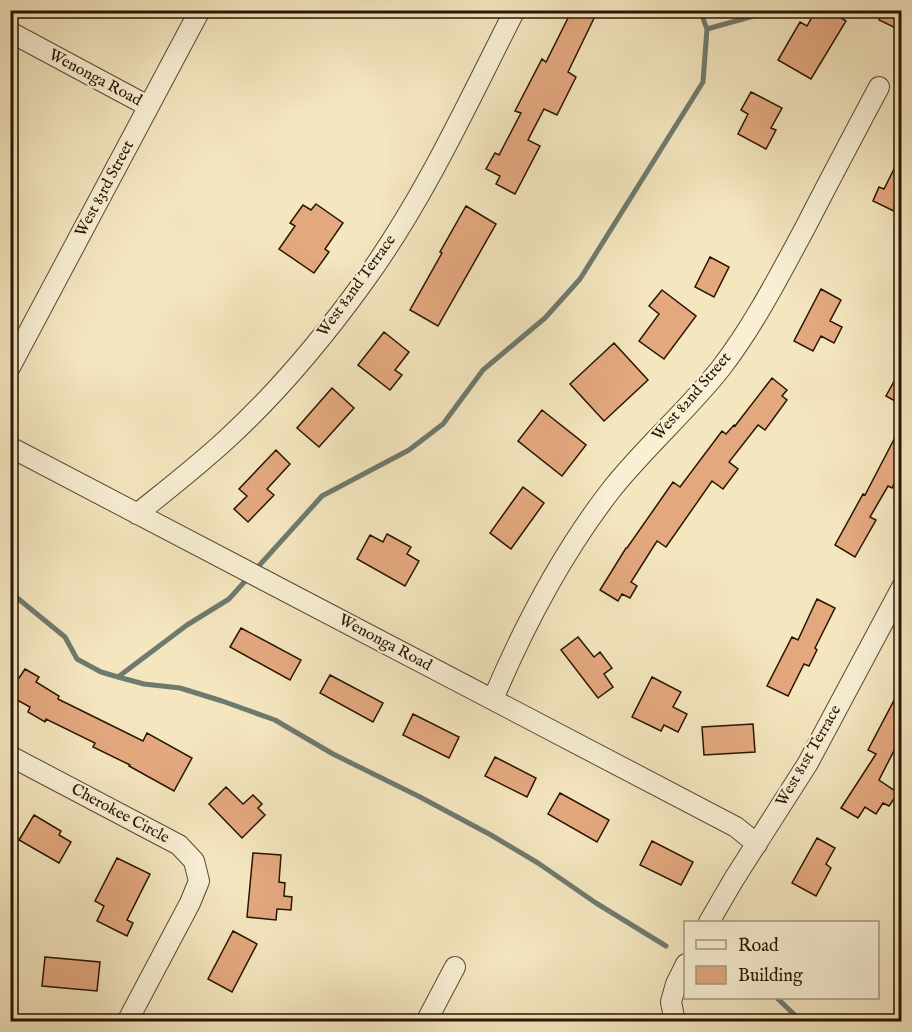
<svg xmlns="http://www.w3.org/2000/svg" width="912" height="1032" viewBox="0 0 912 1032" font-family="'IM FELL English',serif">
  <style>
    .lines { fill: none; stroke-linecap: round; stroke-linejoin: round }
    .stream { stroke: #6e7a6e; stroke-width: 5 }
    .building { fill: #e4a87f; stroke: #281500; stroke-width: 1.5 }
    .minor-casing { stroke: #5b4930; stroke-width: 22 }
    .minor { stroke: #f8efd5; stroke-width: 20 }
    .labels { text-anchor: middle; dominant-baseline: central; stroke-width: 4.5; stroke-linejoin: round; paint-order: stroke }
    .street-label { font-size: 16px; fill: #281500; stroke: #f8efd5 }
  </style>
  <rect width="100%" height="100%" fill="#f4e6bf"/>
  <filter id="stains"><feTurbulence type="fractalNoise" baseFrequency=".00333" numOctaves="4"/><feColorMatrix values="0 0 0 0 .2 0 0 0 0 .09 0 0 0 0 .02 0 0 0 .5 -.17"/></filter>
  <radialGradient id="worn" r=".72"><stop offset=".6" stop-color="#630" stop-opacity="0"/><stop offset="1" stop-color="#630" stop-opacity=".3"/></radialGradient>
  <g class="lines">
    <path class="stream" d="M707,29L775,10
      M10,592L65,637L77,659L101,672L118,677L187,625L229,599L322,496L409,450L443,424L483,370L545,318L580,279L703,82L707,29L700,10
      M118,677L144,684L180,688L222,701L275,720L333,754L420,797L491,835L538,863L596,903L666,946
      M777,998L802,1022"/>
  </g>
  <path class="building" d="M572,10H598L568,72L576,77L557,115L544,109L528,140L540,146L515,194L496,184L500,176L486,169L495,153L499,155L521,113L515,111L542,59L546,62Z
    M816,10H829L846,21L811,79L778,60L800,22L807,26Z
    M884,10H902V31L879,20Z
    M751,92L782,108L771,128L776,130L766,149L738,134L748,114L741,110Z
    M902,153V215L873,201L879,187L884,189Z
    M316,204L343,223L325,249L329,252L314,273L279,249L295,226L290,223L303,205L311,210Z
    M466,206L496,224L438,326L410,310L442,253L440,252Z
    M710,257L729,267L714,297L695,287Z
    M821,289L841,300L830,321L842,327L834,343L821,336L813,351L794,341Z
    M662,290L696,316L664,359L639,341L659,314L649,306Z
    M384,332L409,352L395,370L402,375L390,390L358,365Z
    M614,343L648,380L604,421L570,384Z
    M902,367V405L886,396Z
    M772,378L787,390L782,396L787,400L765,430L758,425L729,462L738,469L723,489L712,481L666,547L657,541L631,582L637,586L630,598L622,594L618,601L600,590L626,548H627L673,482L680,487L722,431L726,434L734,425L735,426Z
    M332,388L354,408L319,447L297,428Z
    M542,410L586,445L562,476L518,441Z
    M902,424V469L892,488L888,486L870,517L876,520L855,557L835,545L863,494L865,495Z
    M276,450L290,464L267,489L274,495L248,522L234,509L247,496L239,489Z
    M523,487L544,503L511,549L490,533Z
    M387,534L411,547L407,554L419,561L405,586L357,559L370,535L383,542Z
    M817,599L835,608L815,648L817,650L809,666L804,664L788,696L767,686L792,637L798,640Z
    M241,628L301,660L290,680L230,647Z
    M578,637L594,657L600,652L612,668L604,674L613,687L598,698L561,650Z
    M25,669L39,677L36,682L59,696L58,699L143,741L147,733L192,758L174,791L129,766L130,765L93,747L95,743L46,719L45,722L28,712L30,707L10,696V673L19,678Z
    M330,675L383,703L373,722L320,693Z
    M652,677L681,692L673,707L687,714L678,732L664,725L661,731L632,717Z
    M902,685V735L879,780L898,793L889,806L883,803L876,814L865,807L858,818L841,808L876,754L868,750Z
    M413,714L459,737L449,758L403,735Z
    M753,724L755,752L704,755L702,727Z
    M495,757L536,778L527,797L485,776Z
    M226,787L243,804L253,795L262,804L258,808L265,815L242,838L209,804Z
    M560,793L609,820L597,842L548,814Z
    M34,815L61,831L59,835L71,842L59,863L19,840Z
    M817,838L835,848L826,864L831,868L816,896L792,883Z
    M652,841L693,862L681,885L640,865Z
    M253,853L281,855L279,882L285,883L284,896L292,897L291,910L277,909L276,920L247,917Z
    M117,858L150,874L127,920L133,923L127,936L97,921L104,906L95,901Z
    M233,931L257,944L232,992L208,979Z
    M45,957L100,962L97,991L42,986Z"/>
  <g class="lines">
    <g class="minor-casing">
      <path id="minor" d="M10,32L148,106
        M10,367L200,10
        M10,447L736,827L757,844
        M137,514C168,489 199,465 228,438C279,391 324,337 365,280C425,197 468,102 515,10
        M493,699C524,626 562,553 611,490C645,447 687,411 721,368C754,325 779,276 805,228C829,181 854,134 879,87
        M10,756L179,845L194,861L199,881L190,903L127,1022
        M709,922L734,879L808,763L902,587
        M426,1022L455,967
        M675,1022L671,1002L676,984L686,964"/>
    </g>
    <use href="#minor" class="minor"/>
  </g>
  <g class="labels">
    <g class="street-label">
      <text transform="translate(95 78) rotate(28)">Wenonga Road</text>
      <text transform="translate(105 189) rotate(-62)">West 83rd Street</text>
      <text transform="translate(357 286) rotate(-54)">West 82nd Terrace</text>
      <text transform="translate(692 397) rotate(-49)">West 82nd Street</text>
      <text transform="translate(385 643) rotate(28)">Wenonga Road</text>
      <text transform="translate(809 756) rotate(-60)">West 81st Terrace</text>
      <text transform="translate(120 814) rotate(28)">Cherokee Circle</text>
    </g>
  </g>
  <rect width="912" height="1032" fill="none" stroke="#f4e6bf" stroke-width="36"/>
  <rect x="12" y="12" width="888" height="1008" fill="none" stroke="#281500" stroke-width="3"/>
  <rect x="18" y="18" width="876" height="996" fill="none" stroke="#281500" stroke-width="1.5"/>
  <rect x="684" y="921" width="195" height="78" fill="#f8efd5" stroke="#a59880" stroke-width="1.5"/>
  <rect x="696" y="940" width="30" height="9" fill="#f8efd5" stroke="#a59880" stroke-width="1.5"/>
  <text x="738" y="951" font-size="18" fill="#281500">Road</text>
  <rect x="696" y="966" width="30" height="18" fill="#e4a87f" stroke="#a59880" stroke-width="1.5"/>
  <text x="738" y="981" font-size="18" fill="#281500">Building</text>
  <rect width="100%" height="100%" filter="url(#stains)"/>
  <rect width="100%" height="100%" fill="url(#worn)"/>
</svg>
